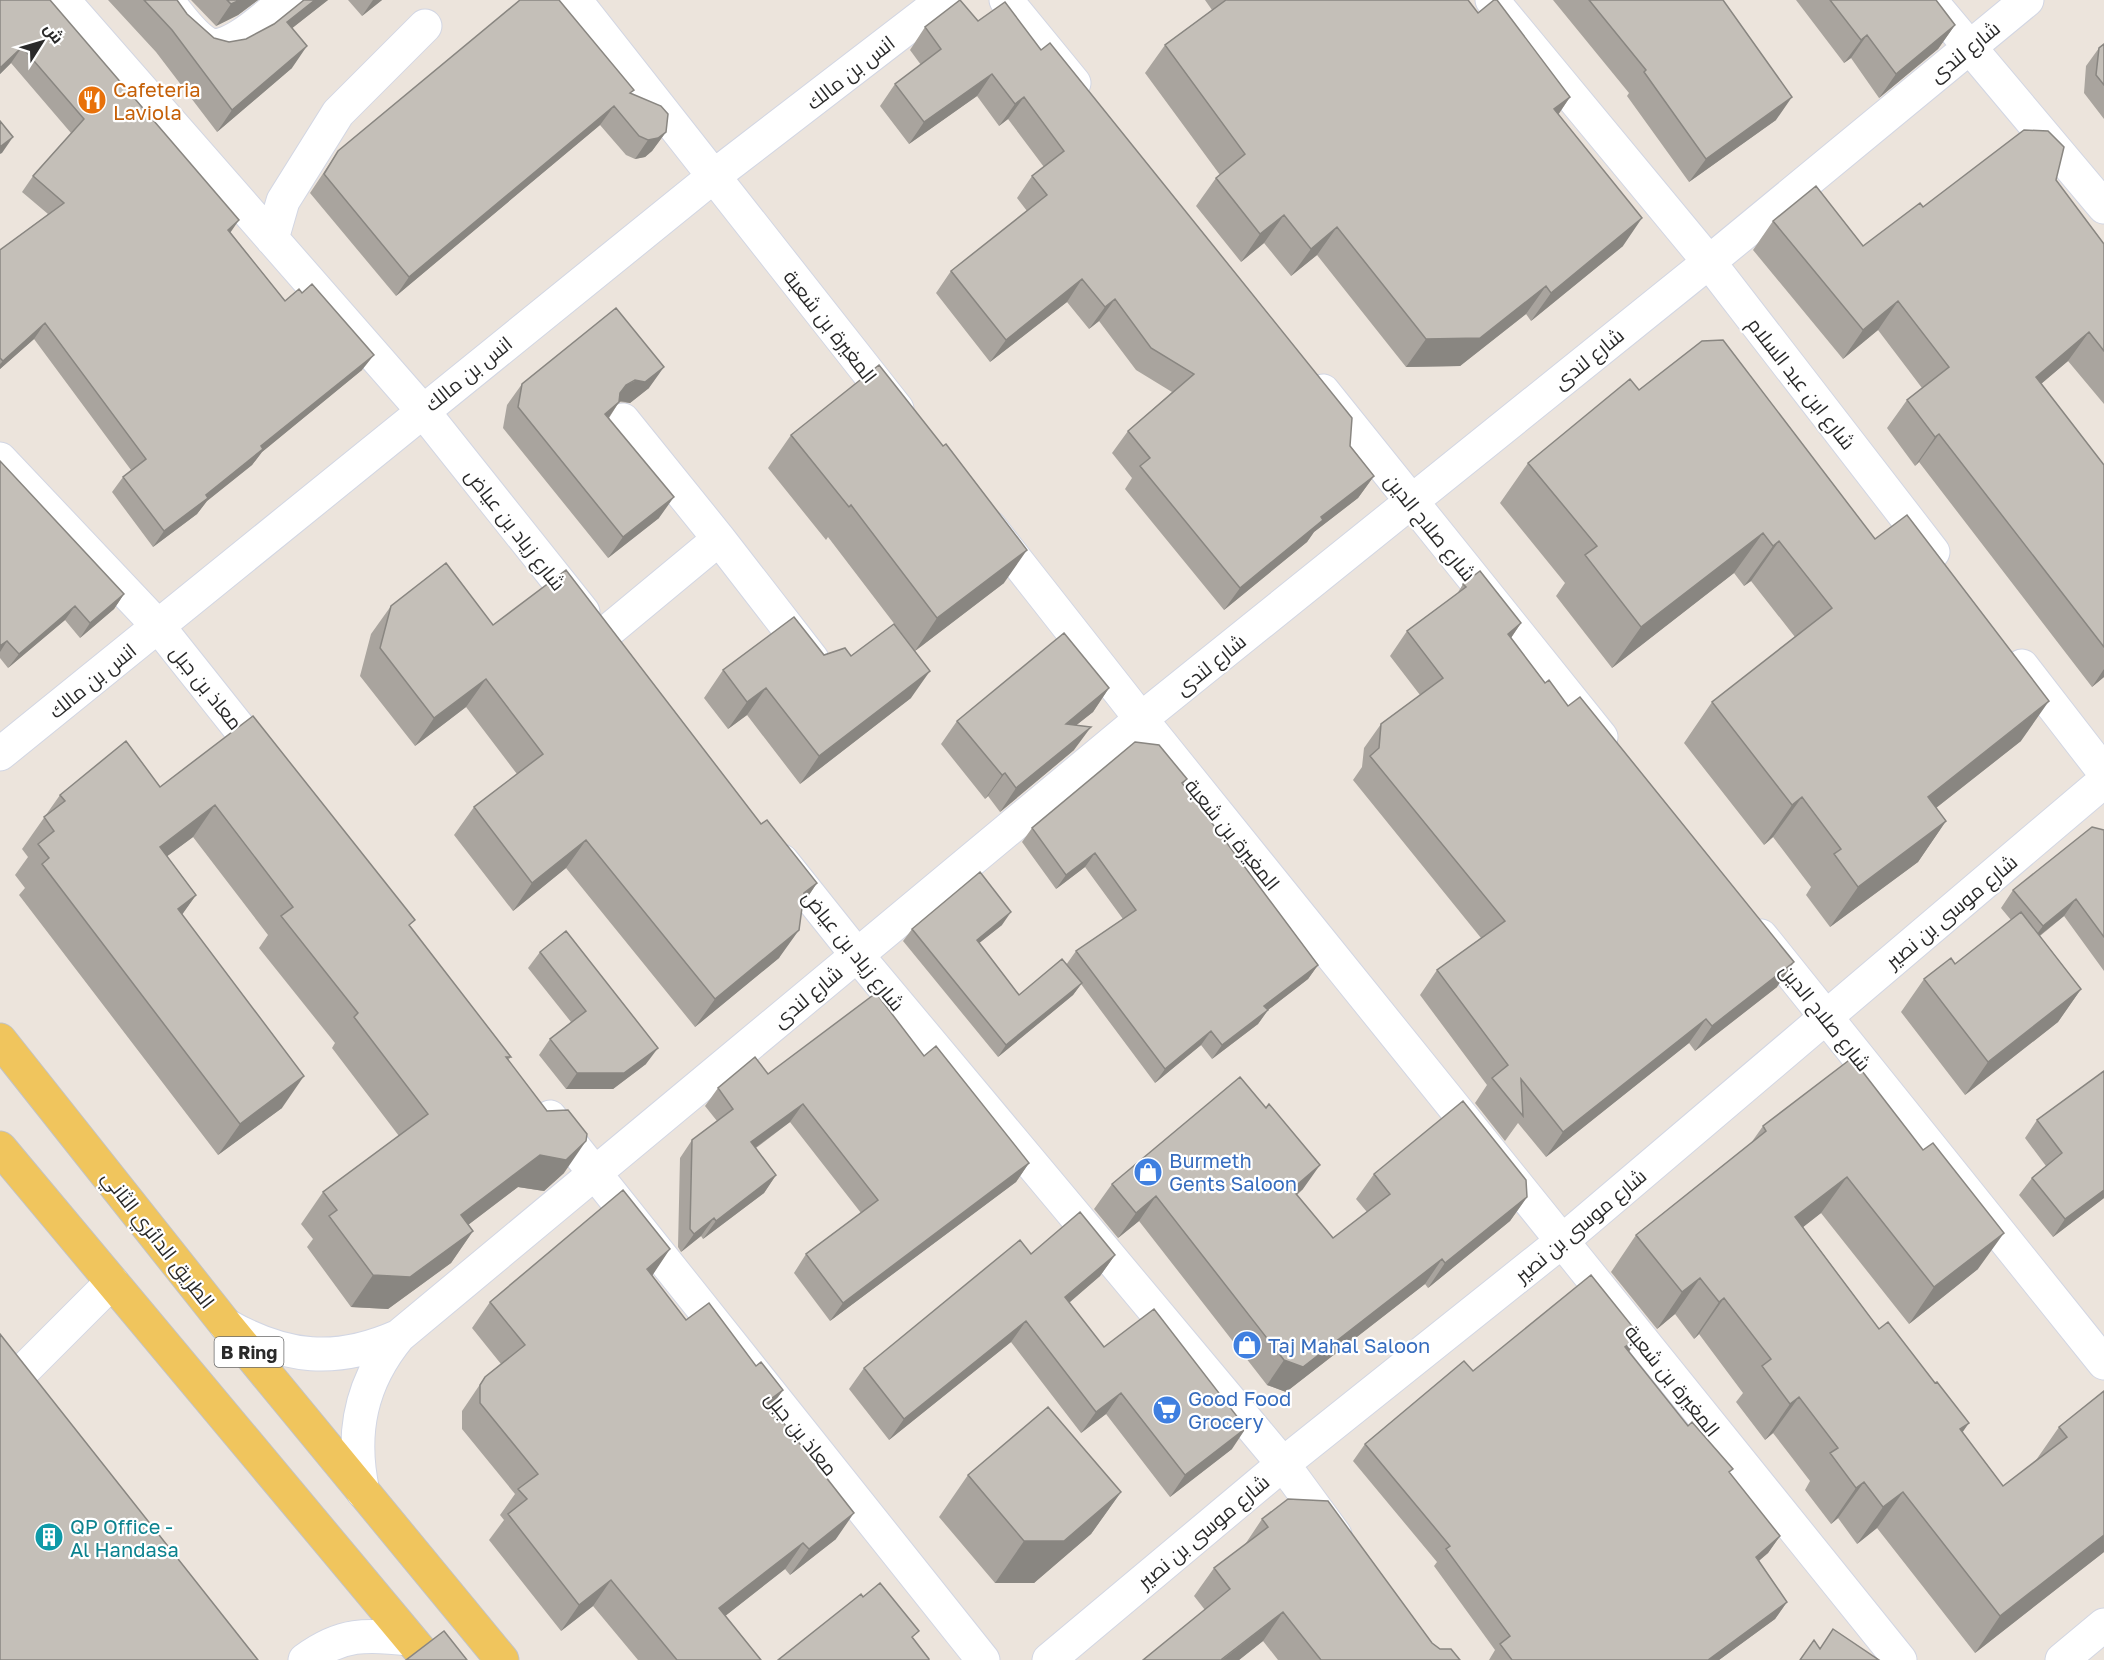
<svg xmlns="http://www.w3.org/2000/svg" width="2104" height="1660" viewBox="0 0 2104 1660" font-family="'Golos Text',Cairo,sans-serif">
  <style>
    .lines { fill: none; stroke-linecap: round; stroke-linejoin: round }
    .minor-casing { stroke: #d2d6e3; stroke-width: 35 }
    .major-casing { stroke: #c3c3c3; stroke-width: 35 }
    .minor { stroke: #fff; stroke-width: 33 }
    .major { stroke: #f0c55d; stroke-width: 33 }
    .wall { fill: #a9a49e }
    .shaded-wall { fill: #898681 }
    .building { fill: #c4bfb8; stroke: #898681; stroke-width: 1.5 }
    .labels { text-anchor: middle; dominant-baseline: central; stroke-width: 4.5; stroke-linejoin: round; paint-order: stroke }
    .shield { fill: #fff; stroke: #6a6a6a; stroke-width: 1.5 }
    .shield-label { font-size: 18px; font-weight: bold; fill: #2a2a2a }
    .street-label { font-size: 20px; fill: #2a2a2a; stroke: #fff }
    .food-label { font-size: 20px; fill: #c56008; stroke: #fff; text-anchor: start }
    .shop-label { font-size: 20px; fill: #366cbe; stroke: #fff; text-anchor: start }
    .culture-label { font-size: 20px; fill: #0d838f; stroke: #fff; text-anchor: start }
  </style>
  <rect width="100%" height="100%" fill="#ece4dc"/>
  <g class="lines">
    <g class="minor-casing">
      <path id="minor" d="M63,0L422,410L583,612
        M166,0C179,14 191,35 208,44C228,54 270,12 286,0
        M575,0L897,409
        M1006,0L1074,83
        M1492,0L1709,262L1933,552
        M1930,0L2104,207
        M272,239L283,201L338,113L425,26
        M1323,391L1601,737
        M623,420L719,539
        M0,459L158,626L267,763
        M990,527L1141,719L1900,1660
        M602,636L719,539L812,659
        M2022,666L2104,772
        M0,754L714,176L943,0
        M782,861L857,955L1283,1464L1335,1535
        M1761,936L2104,1363
        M550,1117L983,1660
        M226,1325C286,1359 336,1364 399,1336
        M26,1368L112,1282
        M363,1492C350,1433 361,1382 399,1336L1141,719L1709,262L2027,0
        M305,1660C341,1633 367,1634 410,1639
        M1049,1660L1283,1464L1561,1242L2104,781
        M2062,1660L2104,1625"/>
    </g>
    <g class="major-casing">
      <path id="major" d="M0,1040L226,1325L502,1660
        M0,1148L428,1660"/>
    </g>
    <use href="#minor" class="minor"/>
    <use href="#major" class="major"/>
  </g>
  <path class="wall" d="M0,0L231,233L285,301L362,370L262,452L252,465L207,501L197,514L153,547L112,492L123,477L131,470L34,339L0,369V250L48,214L22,192L33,176L71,133L11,63L0,74Z
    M108,0H177L187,14L214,38L229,42L246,39L274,24L304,0H328L292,28V68L217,132L156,52Z
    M191,0H258L238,15L216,26Z
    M348,0H382L362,16Z
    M1205,0H1468L1478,13L1570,97L1558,115L1623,246L1531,321L1526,314L1460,366L1406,367L1317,255L1291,276L1264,243L1241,262L1196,206L1216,178L1220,175L1145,73L1165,45L1212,10Z
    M1553,0H1723L1776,120L1689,182L1627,96L1629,93Z
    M1796,0H1921L1955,25L1938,49L1879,98L1851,58L1844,63Z
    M978,21L1041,50L1374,476L1358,498L1314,532L1307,542L1224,610L1125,489L1132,478L1112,453L1128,431L1172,392L1136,370L1099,321L1089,329L1067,302L990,362L936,293L951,271L1027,211L1017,198L1032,176L1044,167L1008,119L999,126L977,96L909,144L880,106L895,84L921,65L910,50L925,27Z
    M2104,44V119L2084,93L2086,66L2099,48Z
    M631,94L666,132L652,151L645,157L635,159L626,155L600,125L396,296L310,193L338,151Z
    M2056,180L2104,244V404L2068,361L2041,384L2104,465V677L2092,687L1919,462L1915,466L1887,428L1907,400L1922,388L1878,330L1843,359L1753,250L1773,221L1863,246L1923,207Z
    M522,384L649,388L630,403L619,402L609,418L659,518L608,558L503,428L507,405Z
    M1639,390L2021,741L1936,808L1946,821L1918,862L1830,927L1806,895L1811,887L1773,837L1764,845L1684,743L1712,702L1795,637L1751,581L1744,586L1734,573L1612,668L1556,596L1565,583L1500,503L1528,463Z
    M791,435L1004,583L915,651L911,698L800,784L747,715L728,729L704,698L723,670L824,655L851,656L912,647L828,537L826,540L768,468Z
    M0,461L124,594L114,609L80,638L65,620L8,668L0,658Z
    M1463,584L1521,623L1511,638L1777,987L1695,1051L1689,1043L1546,1157L1518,1123L1505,1141L1475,1103L1487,1085L1420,995L1437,970L1481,938L1353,780L1362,767L1364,748L1381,724L1420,695L1390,656L1407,631L1457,594Z
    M391,606L493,625L761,824L817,883L803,904L779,958L695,1027L566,868L513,911L454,835L474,807L517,774L466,707L415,746L360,676L371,634Z
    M1109,688L1093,712L1076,725L1074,750L1000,812L988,796L985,799L941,744L957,721Z
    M253,716L410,927L511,1057L508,1060L564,1173L544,1191L518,1187L468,1225L473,1231L451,1263L388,1309L351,1307L307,1247L313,1239L301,1224L323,1192L399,1136L332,1048L335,1043L259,948L268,935L193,837L167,856L196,895L182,914L282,1108L218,1155L19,895L25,888L15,875L28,857L22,849L60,795L160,787Z
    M1187,779L1183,784L1318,965L1308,979L1268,1010L1258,1024L1212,1059L1201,1045L1155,1083L1081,984L1073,995L998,1057L903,941L912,929L1002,925L979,943L1019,995L1066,965L1076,951L1123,919L1085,867L1056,889L1022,842L1032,828Z
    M2104,830V971L2064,916L2040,936L2081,989L2058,1022L1965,1095L1901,1012L1924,979L1955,964L2011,920L2001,908L2013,890Z
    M540,952L646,1064L613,1089H566L539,1055L550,1039L571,1022L528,968Z
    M924,1056L1029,1163L1016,1182L830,1321L794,1273L806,1254L861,1213L790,1122L756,1148L776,1175L764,1193L703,1239L701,1236L681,1252L678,1247L680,1158L692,1140L717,1121L705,1106L718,1088L768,1074Z
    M1852,1058L1978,1269L1909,1324L1821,1213L1803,1227L1879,1329L1962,1432L2003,1486L2034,1463L2059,1427L2104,1391V1552L1975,1653L1877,1528L1857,1544L1838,1518L1831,1524L1805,1490L1810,1481L1773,1433L1765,1440L1736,1402L1743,1393L1699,1334L1694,1339L1675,1314L1657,1329L1611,1272L1636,1235L1751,1143L1763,1126Z
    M2104,1071V1198L2053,1237L2019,1195L2032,1178L2046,1166L2025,1138L2037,1120Z
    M1374,1174L1527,1197L1510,1221L1428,1288L1425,1284L1286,1392L1267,1385L1139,1221L1118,1238L1094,1209L1112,1184L1303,1189L1297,1195L1333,1238L1367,1212L1356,1199Z
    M1031,1254L1115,1255L1100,1276L1069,1303L1104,1347L1232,1449L1170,1497L1106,1414L1081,1433L1011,1342L889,1440L849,1389L864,1368Z
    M652,1276L686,1320L756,1366L783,1390L771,1407L836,1539L790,1575L785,1569L725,1616L761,1660H638L593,1606L561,1631L489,1540L504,1520L500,1515L515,1494L462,1429V1411L485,1377L501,1364L472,1328L490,1302Z
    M1629,1351L1688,1426L1729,1473L1780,1536L1768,1553L1759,1561L1787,1602L1775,1619L1719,1660H1489L1495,1650L1434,1566L1437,1562L1353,1461L1365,1444L1473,1371Z
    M968,1475L1121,1492L1091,1534L1034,1583H995L939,1517Z
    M1262,1519L1440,1649L1460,1660H1278L1263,1641L1239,1660H1143L1205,1610L1194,1596L1214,1568L1244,1546Z"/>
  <path class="shaded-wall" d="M240,0H258L238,15L216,26L231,4Z
    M315,0H328L272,44L287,22Z
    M373,0H382L362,16Z
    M1955,25L1938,49L1879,98L1896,74Z
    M1867,35L1851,58L1844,63L1861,40Z
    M307,46L292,68L217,132L232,110Z
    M22,47L11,63L0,74V68Z
    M992,74L977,96L909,144L924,122Z
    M1024,97L1008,119L999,126L1015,104Z
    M1570,97L1551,125L1554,109Z
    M1792,97L1776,120L1689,182L1706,159Z
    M614,106L600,125L396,296L409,277Z
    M666,132L652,151L645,157L635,159L648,140Z
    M13,137L2,153L0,154V147Z
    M1284,215L1264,243L1241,262L1260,234Z
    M1642,218L1623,246L1531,321L1551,293Z
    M239,220L228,236V230Z
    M1337,227L1317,255L1291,276L1311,249Z
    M1082,279L1067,302L990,362L1006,340Z
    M1546,286L1526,314L1460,366L1406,367L1426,339Z
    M1115,299L1099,321L1089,329L1105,307Z
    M1898,301L1878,330L1843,359L1863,330Z
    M45,323L34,339L0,369V364L3,361Z
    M2089,332L2068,361L2015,406L2036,377Z
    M374,355L362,370L262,452L252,465L207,501L197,514L153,547L164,531L261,446Z
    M664,367L649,388L630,403L621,401L611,406L626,385Z
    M619,402L605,423V414Z
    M1939,434L1919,462L1915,466L1935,437Z
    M1374,476L1358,498L1314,532L1307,542L1224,610L1240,588L1321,517Z
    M674,497L659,518L608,558L623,537Z
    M1763,533L1734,573L1612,668L1641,627Z
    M1779,541L1751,581L1744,586L1773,546Z
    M1027,550L1004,583L915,651L937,618Z
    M124,594L114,609L80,638L90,623Z
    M75,606L65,620L8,668L19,654Z
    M1521,623L1504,648L1508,634Z
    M7,641L0,652V646Z
    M2104,669V677L2092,687Z
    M930,671L911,698L800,784L819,756Z
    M486,679L466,707L415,746L434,718Z
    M766,688L747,715L728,729L747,702Z
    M1109,688L1093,712L1049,747L1066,724Z
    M2049,701L2021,741L1899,837L1928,797Z
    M1091,727L1074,750L1000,812L1016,788Z
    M1005,773L988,796L985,799L1002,775Z
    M1802,797L1773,837L1764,845L1792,805Z
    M215,805L193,837L138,878L160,847Z
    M1946,821L1918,862L1830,927L1858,887Z
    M586,840L566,868L513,911L532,883Z
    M1095,853L1085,867L1056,889L1066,875Z
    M817,883L798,911L804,893Z
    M196,895L174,926L178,909Z
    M2076,899L2064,916L2030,943L2043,926Z
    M1011,912L1002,925L968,952L977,940Z
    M799,930L779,958L695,1027L715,999Z
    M1794,962L1777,987L1695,1051L1712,1026Z
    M1318,965L1308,979L1255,1020L1264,1006Z
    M1082,983L1073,995L998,1057L1006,1045Z
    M2081,989L2058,1022L1965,1095L1988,1062Z
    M1268,1010L1258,1024L1212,1059L1222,1045Z
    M1706,1019L1689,1043L1546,1157L1563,1132Z
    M1211,1031L1201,1045L1155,1083L1165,1069Z
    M658,1048L646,1064L613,1089H566L577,1073Z
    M304,1076L282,1108L218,1155L240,1124Z
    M803,1104L790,1122L739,1160L751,1142Z
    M586,1141L564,1173L544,1191L518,1187L439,1247L461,1215L540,1155Z
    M1029,1163L1016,1182L830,1321L843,1303Z
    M1320,1165L1303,1189L1274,1214L1292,1189Z
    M776,1175L764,1193L703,1239L716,1221Z
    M1847,1177L1821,1213L1770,1253L1795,1217Z
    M2104,1190V1198L2053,1237L2065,1219Z
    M1156,1196L1139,1221L1118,1238L1136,1213Z
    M1527,1197L1510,1221L1428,1288L1445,1263Z
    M714,1218L701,1236L681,1252L694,1234Z
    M473,1231L451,1263L388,1309L351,1307L373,1275Z
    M2004,1233L1978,1269L1909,1324L1934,1287Z
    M670,1249L652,1276L647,1269Z
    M1115,1255L1100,1276L1050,1319L1065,1297Z
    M1442,1259L1425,1284L1286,1392L1267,1385L1284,1360Z
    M1700,1278L1675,1314L1657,1329L1682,1292Z
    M1724,1298L1699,1334L1694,1339L1719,1302Z
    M1026,1321L1011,1342L889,1440L904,1419Z
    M1640,1336L1628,1353L1625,1347Z
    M783,1390L764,1416L767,1402Z
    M1121,1393L1106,1414L1081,1433L1096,1412Z
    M1799,1397L1773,1433L1765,1440L1790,1404Z
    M1969,1423L1943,1460L1960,1429Z
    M1246,1428L1232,1449L1170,1497L1185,1475Z
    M1864,1482L1838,1518L1831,1524L1856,1488Z
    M1121,1492L1091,1534L1034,1583H995L1024,1541Z
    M1903,1492L1877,1528L1857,1544L1883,1507Z
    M854,1513L836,1539L790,1575L809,1549Z
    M2104,1535V1552L1975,1653L2000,1616Z
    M1780,1536L1768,1553L1744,1573L1756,1557Z
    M803,1543L785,1569L701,1635L719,1608Z
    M611,1580L593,1606L561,1631L579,1605Z
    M1787,1602L1775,1619L1719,1660H1708Z
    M1283,1612L1263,1641L1239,1660H1222Z"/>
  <path class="building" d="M0,0H50L239,220L228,230L285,301L299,289L302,293L312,284L374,355L261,446L263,449L206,495L208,498L164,531L123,477L146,459L45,323L3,361L0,358V250L64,203L33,176L84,119L22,47L0,68Z
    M144,0H177L187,14L214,38L229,42L246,39L274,24L304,0H315L287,22L307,46L232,110L172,30Z
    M227,0H240L231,4Z
    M520,0H559L634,90L630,93L661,106L668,114L666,132L658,138L648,140L639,136L614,106L409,277L324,174L338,151Z
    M960,0L978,21L1005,2L1041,50L1050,43L1352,418L1350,446L1374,476L1321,517L1323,520L1240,588L1140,466L1150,458L1128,431L1194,374L1151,348L1115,299L1105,307L1082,279L1006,340L951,271L1047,195L1032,176L1064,151L1024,97L1015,104L992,74L924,122L895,84L941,49L925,27Z
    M1226,0H1468L1478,13L1494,0H1497L1570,97L1554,109L1642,218L1551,293L1546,286L1480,338L1426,339L1337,227L1311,249L1284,215L1260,234L1216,178L1245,154L1165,45Z
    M1589,0H1723L1792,97L1706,159L1644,72L1646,70Z
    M1830,0H1936L1955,25L1896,74L1867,35L1861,40Z
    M2104,44V85L2096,75L2099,48Z
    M0,121L13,137L0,147Z
    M2024,130L2048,131L2064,147L2056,180L2104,244V351L2089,332L2036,377L2104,465V647L1939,434L1935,437L1907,400L1949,367L1898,301L1863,330L1773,221L1816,186L1863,246L1920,203L1923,207Z
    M616,308L664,367L645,382L635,380L626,385L620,393L619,402L605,414L674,497L623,537L518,407L522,384Z
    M1723,340L1875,539L1907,515L2049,701L1928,797L1946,821L1858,887L1834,854L1841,849L1802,797L1792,805L1712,702L1832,608L1779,541L1773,546L1763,533L1641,627L1585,555L1597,546L1528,463L1630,379L1639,390L1702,341Z
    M879,365L943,446L946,444L1027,550L937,618L851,505L849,507L791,435Z
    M0,461L124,594L90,623L75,606L19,654L7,641L0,646Z
    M446,563L493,625L566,570L761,824L767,820L817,883L804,893L799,930L715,999L586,840L532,883L474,807L543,754L486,679L434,718L380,648L391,606Z
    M1480,571L1521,623L1508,634L1545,683L1549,680L1568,706L1580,697L1794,962L1712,1026L1706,1019L1563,1132L1521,1079L1523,1116L1492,1078L1508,1065L1437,970L1505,921L1370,756L1379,748L1381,724L1443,678L1407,631L1466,587L1463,584Z
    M794,617L824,655L845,648L851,656L894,624L930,671L819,756L766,688L747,702L723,670Z
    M1064,633L1109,688L1066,724L1091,727L1016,788L1005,773L1002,775L957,721Z
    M253,716L415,920L409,925L511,1057H506L547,1111L568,1110L587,1134L586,1141L566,1160L540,1155L461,1215L473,1231L410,1277L373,1275L329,1216L337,1210L323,1192L428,1114L354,1017L358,1013L281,916L293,907L215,805L160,847L196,895L178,909L304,1076L240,1124L42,864L49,858L38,844L54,831L44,817L65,801L60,795L126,741L160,787Z
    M1135,742L1159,745L1187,779L1182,783L1318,965L1264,1006L1268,1010L1222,1045L1211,1031L1165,1069L1076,951L1136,910L1095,853L1066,875L1032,828Z
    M2092,827L2104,830V937L2076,899L2043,926L2013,890Z
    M980,872L1011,912L977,940L1019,995L1062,959L1082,983L1006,1045L912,929Z
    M2021,912L2081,989L1988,1062L1924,979L1951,958L1955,964Z
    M566,931L658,1048L624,1073H577L550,1039L586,1011L540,952Z
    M876,993L924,1056L936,1046L1029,1163L843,1303L806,1254L878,1200L803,1104L751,1142L776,1175L716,1221L714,1218L694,1234L690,1229L692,1140L733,1109L718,1088L755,1057L768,1074Z
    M1852,1058L1923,1150L1933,1143L2004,1233L1934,1287L1847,1177L1795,1217L1879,1329L1888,1322L1935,1383L1937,1382L1969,1423L1960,1429L2003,1486L2067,1437L2059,1427L2104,1391V1535L2000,1616L1903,1492L1883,1507L1864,1482L1856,1488L1830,1453L1838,1448L1799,1397L1790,1404L1762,1366L1771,1359L1724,1298L1719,1302L1700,1278L1682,1292L1636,1235L1766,1131L1763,1126Z
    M2104,1071V1190L2065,1219L2032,1178L2062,1153L2037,1120Z
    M1240,1077L1266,1108L1269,1104L1320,1165L1292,1189L1333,1238L1390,1194L1374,1174L1463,1101L1526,1180L1527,1197L1445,1263L1442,1259L1303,1367L1284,1360L1156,1196L1136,1213L1112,1184Z
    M623,1190L670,1249L647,1269L686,1320L709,1303L756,1366L761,1362L783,1390L767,1402L854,1513L809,1549L803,1543L719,1608L761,1660H677L611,1580L579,1605L508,1514L527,1499L518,1489L538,1474L480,1403V1385L485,1377L525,1345L490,1302Z
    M1080,1212L1115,1255L1065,1297L1104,1347L1154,1309L1246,1428L1185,1475L1121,1393L1096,1412L1026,1321L904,1419L864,1368L1020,1240L1031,1254Z
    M1591,1275L1640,1336L1625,1347L1688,1426L1692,1422L1733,1469L1729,1472L1780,1536L1756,1557L1787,1602L1708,1660H1512L1500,1644L1510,1636L1446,1549L1450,1546L1365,1444L1464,1361L1473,1371Z
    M0,1334L258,1660H0Z
    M1048,1407L1121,1492L1064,1541H1024L968,1475Z
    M1288,1499L1328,1501L1432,1643L1440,1649H1451L1460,1660H1321L1283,1612L1222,1659L1223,1660H1143L1230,1589L1214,1568L1268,1527L1262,1519Z
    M880,1583L919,1631L912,1637L929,1659V1660H778L861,1594L863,1597Z
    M1833,1629L1879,1660H1800L1814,1640L1820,1649Z
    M444,1631L467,1660H406Z"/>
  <defs>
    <g id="restaurant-disc" transform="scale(1.5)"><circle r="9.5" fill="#e8710a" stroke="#fff"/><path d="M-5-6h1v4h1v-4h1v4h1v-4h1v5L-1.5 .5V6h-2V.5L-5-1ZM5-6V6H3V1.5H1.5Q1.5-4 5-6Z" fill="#fff"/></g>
    <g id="shop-disc" transform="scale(1.5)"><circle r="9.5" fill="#3f7fe0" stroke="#fff"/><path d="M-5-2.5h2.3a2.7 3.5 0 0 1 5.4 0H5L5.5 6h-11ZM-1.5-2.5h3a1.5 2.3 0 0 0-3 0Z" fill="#fff"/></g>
    <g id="supermarket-disc" transform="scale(1.5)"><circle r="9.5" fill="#3f7fe0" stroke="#fff"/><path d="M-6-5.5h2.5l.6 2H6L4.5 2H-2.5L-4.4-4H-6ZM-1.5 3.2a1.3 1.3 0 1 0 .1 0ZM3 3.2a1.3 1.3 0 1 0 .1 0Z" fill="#fff"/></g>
    <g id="building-disc" transform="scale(1.5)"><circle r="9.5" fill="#0f9aa8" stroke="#fff"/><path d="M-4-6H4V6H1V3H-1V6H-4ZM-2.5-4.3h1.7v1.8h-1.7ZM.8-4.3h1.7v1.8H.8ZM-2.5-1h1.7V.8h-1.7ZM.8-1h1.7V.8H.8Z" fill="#fff"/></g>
  </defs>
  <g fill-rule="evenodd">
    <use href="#restaurant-disc" x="92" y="100"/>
    <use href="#shop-disc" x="1148" y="1172"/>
    <use href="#shop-disc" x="1247" y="1345"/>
    <use href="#supermarket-disc" x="1167" y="1410"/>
    <use href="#building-disc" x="49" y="1537"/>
  </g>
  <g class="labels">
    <rect class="shield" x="214.5" y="1337" width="69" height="30" rx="4.5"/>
    <g class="shield-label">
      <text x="249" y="1352">B Ring</text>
    </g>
    <g class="street-label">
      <text transform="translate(1964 51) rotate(-39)">شارع لندى</text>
      <text transform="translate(850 72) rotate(-38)">انس بن مالك</text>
      <text transform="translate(831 326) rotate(52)">المغيرة بن شعبة</text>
      <text transform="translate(1588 358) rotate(-39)">شارع لندى</text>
      <text transform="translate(468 373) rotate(-39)">انس بن مالك</text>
      <text transform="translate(1802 383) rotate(52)">شارع ابن عبد السلام</text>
      <text transform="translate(1431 527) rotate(51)">شارع صلاح الدين</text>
      <text transform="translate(516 529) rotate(52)">شارع زياد بن عياض</text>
      <text transform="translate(1210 664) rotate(-39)">شارع لندى</text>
      <text transform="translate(92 680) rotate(-39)">انس بن مالك</text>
      <text transform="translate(207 687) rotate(51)">معاذ بن جبل</text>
      <text transform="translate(1233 834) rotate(51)">المغيرة بن شعبة</text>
      <text transform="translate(1951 911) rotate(-40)">شارع موسى بن نصير</text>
      <text transform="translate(854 950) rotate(51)">شارع زياد بن عياض</text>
      <text transform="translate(807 996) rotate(-40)">شارع لندى</text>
      <text transform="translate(1826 1017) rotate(51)">شارع صلاح الدين</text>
      <text transform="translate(1580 1225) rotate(-40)">شارع موسى بن نصير</text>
      <text transform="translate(159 1239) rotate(52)">الطريق الدائري الثاني</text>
      <text transform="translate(1673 1380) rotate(51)">المغيرة بن شعبة</text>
      <text transform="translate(802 1433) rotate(51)">معاذ بن جبل</text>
      <text transform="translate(1203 1531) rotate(-40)">شارع موسى بن نصير</text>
    </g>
    <g class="food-label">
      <text x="113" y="89">Cafeteria<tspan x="113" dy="23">Laviola</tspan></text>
    </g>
    <g class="shop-label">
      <text x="1169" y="1160">Burmeth<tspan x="1169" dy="23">Gents Saloon</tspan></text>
      <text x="1268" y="1345">Taj Mahal Saloon</text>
      <text x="1188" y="1398">Good Food<tspan x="1188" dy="23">Grocery</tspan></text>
    </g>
    <g class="culture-label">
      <text x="70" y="1526">QP Office -<tspan x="70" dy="23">Al Handasa</tspan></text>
    </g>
  </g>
  <g transform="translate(42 42) rotate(53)" stroke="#ffffff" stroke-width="4.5" paint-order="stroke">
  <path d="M0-4.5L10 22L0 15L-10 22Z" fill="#2a2a2a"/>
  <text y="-9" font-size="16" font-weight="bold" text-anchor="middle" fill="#2a2a2a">ش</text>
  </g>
</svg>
